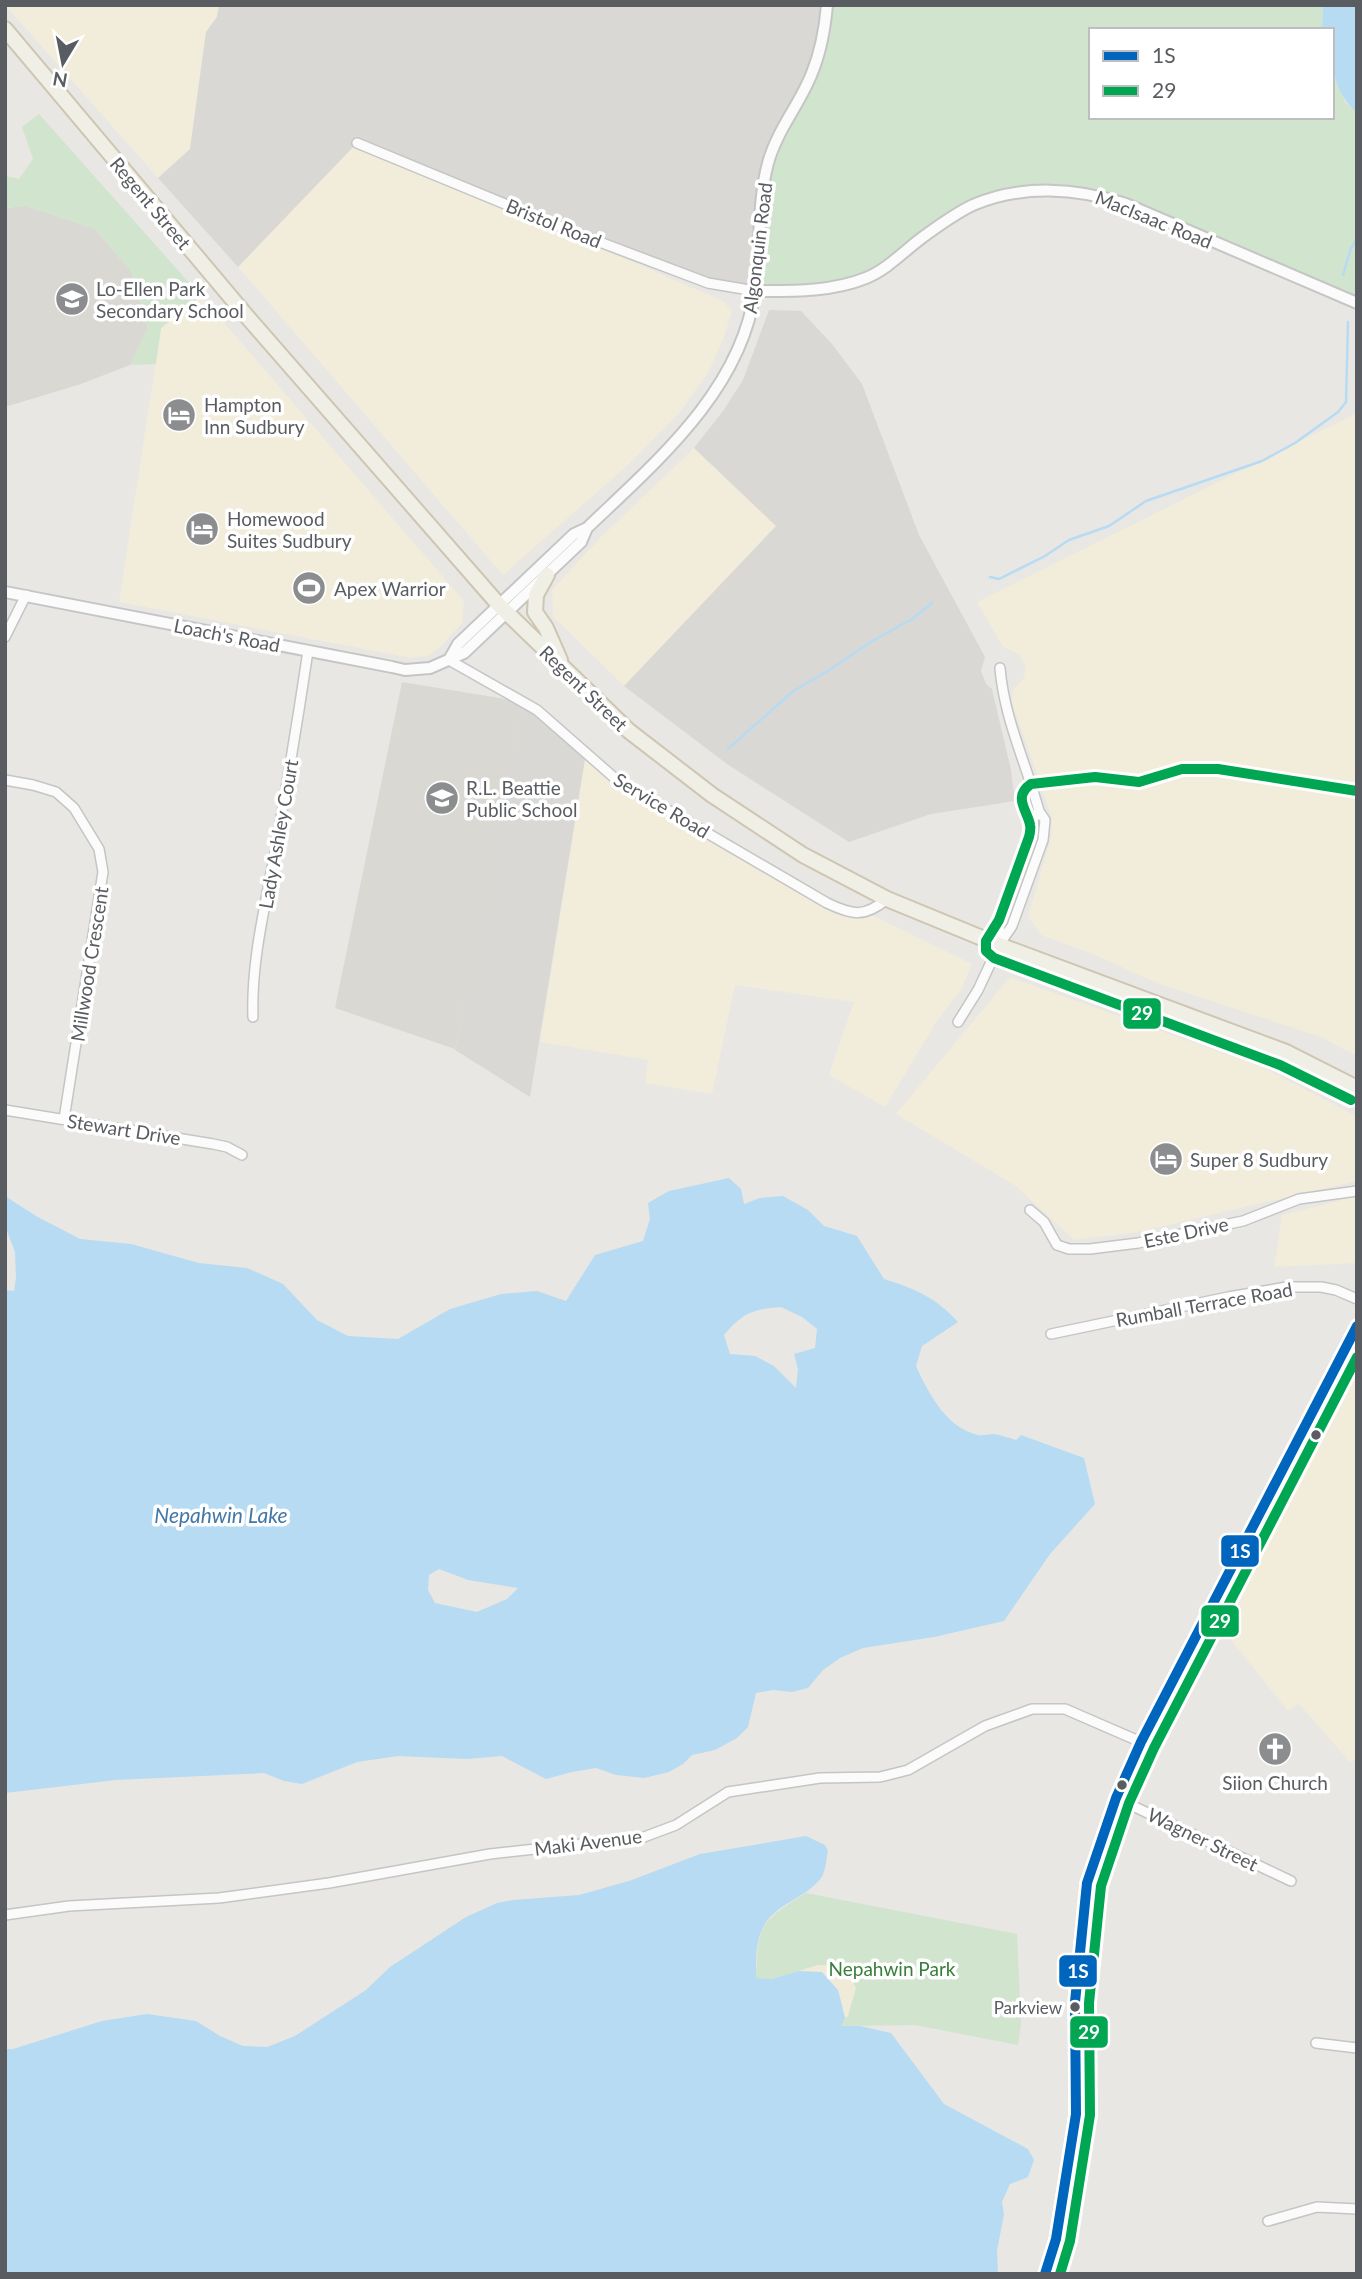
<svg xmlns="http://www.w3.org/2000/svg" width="1362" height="2279" viewBox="0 0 1362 2279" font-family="Lato,sans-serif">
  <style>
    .commercial { fill: #f2ecdb }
    .industrial { fill: #d9d8d4 }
    .education { fill: #dad8d2 }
    .green { fill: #d1e4ce }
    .sand { fill: #f0ead8 }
    .water { fill: #b7dbf2; fill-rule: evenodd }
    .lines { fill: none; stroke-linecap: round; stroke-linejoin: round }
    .stream { stroke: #b7dbf2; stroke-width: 2.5 }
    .minor-casing { stroke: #c5c5c5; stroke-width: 12 }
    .tertiary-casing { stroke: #c5c5c5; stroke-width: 14 }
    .secondary-casing { stroke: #c4c4c3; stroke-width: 16 }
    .primary-casing { stroke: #cec5b2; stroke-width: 18 }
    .minor { stroke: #fcfbfb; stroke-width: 9 }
    .tertiary { stroke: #fcfbfb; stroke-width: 10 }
    .secondary { stroke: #fcfbfb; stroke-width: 12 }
    .primary { stroke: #f0efe6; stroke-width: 14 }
    .bus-1-casing { stroke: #fff; stroke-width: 16 }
    .bus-2-casing { stroke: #fff; stroke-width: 16 }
    .bus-1 { stroke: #0065bd; stroke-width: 10 }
    .bus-2 { stroke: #00a651; stroke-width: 10 }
    .bus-dot { fill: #595c60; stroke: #fff; stroke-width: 2.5 }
    .labels { text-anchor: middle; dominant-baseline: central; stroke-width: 7; stroke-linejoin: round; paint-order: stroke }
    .bus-label { font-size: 17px; fill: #595c60; stroke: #fff; text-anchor: end }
    .street-label { font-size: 19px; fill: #595c60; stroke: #fff }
    .poi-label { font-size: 19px; fill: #595c60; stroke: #fff; text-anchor: start }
    .park-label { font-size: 19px; fill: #397e3a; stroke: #fff }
    .water-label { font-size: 21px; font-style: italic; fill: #4278a8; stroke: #fff }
    .line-badge { stroke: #fff; stroke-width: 2.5 }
    .badge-label { font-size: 19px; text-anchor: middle; font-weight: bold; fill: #fff }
  </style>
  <rect width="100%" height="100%" fill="#e8e7e3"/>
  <path class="commercial" d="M5,5H219L217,17L206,32L190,149L158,178Z
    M357,143L723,301L732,311L724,337L709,371L680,412L629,464L503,575L238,267Z
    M201,296L464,601L462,623L440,647L427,656L411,658L119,602L161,328Z
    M1357,413V1056L1321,1037L1157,983L1090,953L1041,935L1028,916L1052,835V818L1012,703L1013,690L1024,678L1026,667L1019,654L1003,647L977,602Z
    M694,448L776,526L624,686L553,616L552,590L600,538Z
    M586,753L618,781L848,913H868L972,964L961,990L937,1021L885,1107L829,1075L854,1002L735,985L712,1094L645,1083L648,1060L540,1042Z
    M1010,977L1262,1067L1352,1114L1357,1117V1181L1138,1232L1074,1240L1016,1186L896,1114Z
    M1354,1197L1357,1198V1263L1274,1267L1282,1215Z
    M1357,1356V1759L1350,1762L1299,1704L1288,1711L1216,1621L1285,1484Z"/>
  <path class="industrial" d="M219,5H827L755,291L708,283L357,143L238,267L158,178L190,149L206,32L217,17Z
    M769,310L801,311L832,344L862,384L919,535L985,657L981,671L986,684L992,689L1011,770L1015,801L931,814L849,842L727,764L624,686L776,526L694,448L723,411L743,380Z
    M523,702L586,753L530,1097L455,1050Z"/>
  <path class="education" d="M26,206L95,229L131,271L148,328L130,365L81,384L5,407V208Z
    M402,682L523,702L487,893L455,1049L335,1008Z"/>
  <path class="green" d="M827,5H1323L1322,30H1091V117H1332V69L1345,102L1357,113V303L1126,204L1049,190L973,205L888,265L840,286L755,291L769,161L812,74Z
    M39,114L201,296L161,328L156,364L130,365L148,327L131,271L95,229L26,206L5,208V176L19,179L33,159L22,127Z
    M806,1893L1017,1934L1021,2024L1018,2045L915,2025L841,2026L799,1971L772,1979L756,1978C758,1924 760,1922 806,1893Z"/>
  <path class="sand" d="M818,1965L845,1966L856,1988L848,2016L845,2018L838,1990L799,1971Z"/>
  <path class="water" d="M1323,5H1357V113C1331,89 1332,63 1332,30H1322Z
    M729,1178L741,1189L744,1204L760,1198L783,1196L808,1210L824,1226L857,1236L884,1279C914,1288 937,1298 958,1322L922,1346L916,1366C928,1392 946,1428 978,1435C983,1436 988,1434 994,1434C1001,1435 1009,1438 1016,1440L1021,1435L1084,1458L1095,1504L1050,1554L1004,1621L934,1637L863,1648L840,1658L823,1670L808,1688L792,1692L773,1690L756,1693L748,1727L737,1738L715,1750L692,1755L683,1764L669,1772L644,1778L616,1775L596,1768L572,1772L546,1779L502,1756L467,1759L398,1756L357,1762L302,1784L284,1781L264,1773L116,1780L5,1793V1290L14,1291L16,1278L15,1252L5,1226V1196L36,1216L80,1239L131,1244L199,1263L247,1268L283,1284L317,1320L348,1336L398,1339L450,1309L501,1294L537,1291L566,1301L595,1255L643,1241L650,1219L648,1203L669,1191ZM781,1307L802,1317L817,1329L815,1348L794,1354L798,1369L796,1388L774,1366L755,1356L730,1354L724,1335C742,1313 753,1309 781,1307ZM439,1569L468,1580L518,1588L507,1599L477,1612L435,1603L428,1590L429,1575Z
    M806,1836L825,1845L828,1851C826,1860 826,1871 821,1878C806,1898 778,1903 765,1924C755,1940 756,1960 756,1978L772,1979L799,1971L822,1972L838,1990L845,2018L841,2026H860L891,2033L944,2104L1028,2149L1034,2160L1028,2177L1010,2184L1002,2202L1004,2214L997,2251L998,2274H5V2049H13L102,2021L147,2014L196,2021L220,2036L243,2046L267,2047L295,2036L366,1990L390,1967L466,1917L497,1903L513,1900L579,1895L629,1881L700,1854Z"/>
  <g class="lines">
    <path class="stream" d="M1343,275L1351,248L1357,239
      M990,577L999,579L1045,556L1069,540L1109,526L1146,501L1262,461L1295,443L1338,412L1346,402L1348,322
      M728,749L792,692L831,669L869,643L912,619L932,603"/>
    <g class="minor-casing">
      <path id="minor" d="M357,143L568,230L708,283L755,291
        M5,637L26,595
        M449,660L537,710L618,781L827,903C852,915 864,918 887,899
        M5,780L33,785L56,792L74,808L99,849L103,872L64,1119
        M999,944L1000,920L1031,836L1034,818L1039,811
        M253,1017C251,962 265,907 275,852C287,785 298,718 308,651
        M958,1022L978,990L999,945L1012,926L1043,840L1045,820L1039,811C1026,763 1004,718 1000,668
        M5,1110L213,1144L227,1147L242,1155
        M1030,1210L1044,1222L1057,1245L1069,1249H1090L1138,1243L1243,1221L1299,1199L1357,1191
        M1051,1334L1228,1297L1287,1287H1321L1336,1290L1357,1299
        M1116,1798L1291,1881
        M5,1915L69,1906L219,1898L329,1883L490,1854L644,1837L676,1825L728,1792L820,1778L880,1777L908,1770L985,1726L1032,1709H1065L1141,1742
        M1316,2043L1357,2048
        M1268,2221L1317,2207L1357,2209"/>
    </g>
    <g class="tertiary-casing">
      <path id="tertiary" d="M755,291C793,291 831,292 866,278C888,269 905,250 923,237C938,226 956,213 973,205C1022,184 1077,188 1126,204L1357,303
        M5,592L392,667L405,670L430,668L464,653L581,542L587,528
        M449,660L458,644L574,534L587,528C656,462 742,390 755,290C761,248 757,204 768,163C777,130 800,104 812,73C821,51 825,28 827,5"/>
    </g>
    <g class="secondary-casing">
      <path id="secondary" d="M1045,2274L1056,2239L1076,2114L1075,2002L1087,1883L1116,1798L1141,1742L1357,1326"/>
    </g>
    <g class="primary-casing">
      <path id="primary" d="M5,29L250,320L499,605L629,731L712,795L803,855L887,899L999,945L1286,1052L1357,1088
        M547,575L536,595L535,612L546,628L560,660"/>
    </g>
    <use href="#minor" class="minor"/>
    <use href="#tertiary" class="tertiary"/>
    <use href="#secondary" class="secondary"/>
    <use href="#primary" class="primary"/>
    <g class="bus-1-casing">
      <path id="bus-1" d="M1045,2274L1056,2239L1076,2114L1075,2002L1087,1883L1116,1798L1141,1742L1357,1326"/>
    </g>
    <g class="bus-2-casing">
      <path id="bus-2" d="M1351,1100L1280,1065L994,958L986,951V941L999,920L1029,837C1030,833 1031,829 1030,825C1028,811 1012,797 1031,784L1095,777L1139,782L1182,769H1218L1357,791
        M1060,2274L1070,2241L1090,2115L1089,2003L1101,1886L1129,1803L1154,1748L1357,1357"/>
    </g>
    <use href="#bus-1" class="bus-1"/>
    <use href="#bus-2" class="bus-2"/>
  </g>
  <defs>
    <g id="school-disc" transform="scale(1.75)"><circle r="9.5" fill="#8b8d8e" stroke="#fff"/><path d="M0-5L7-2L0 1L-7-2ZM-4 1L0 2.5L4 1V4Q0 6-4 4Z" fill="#fff"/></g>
    <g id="hotel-disc" transform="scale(1.75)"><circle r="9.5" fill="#8b8d8e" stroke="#fff"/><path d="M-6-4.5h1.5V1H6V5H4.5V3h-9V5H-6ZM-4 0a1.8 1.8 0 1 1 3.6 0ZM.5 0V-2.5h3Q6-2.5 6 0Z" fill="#fff"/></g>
    <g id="stadium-disc" transform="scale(1.75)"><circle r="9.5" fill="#8b8d8e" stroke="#fff"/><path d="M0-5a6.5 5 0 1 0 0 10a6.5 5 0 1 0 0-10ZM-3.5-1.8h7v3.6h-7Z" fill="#fff"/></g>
    <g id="church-disc" transform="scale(1.75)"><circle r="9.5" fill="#8b8d8e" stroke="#fff"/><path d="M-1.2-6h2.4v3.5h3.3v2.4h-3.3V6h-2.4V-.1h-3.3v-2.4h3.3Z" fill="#fff"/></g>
  </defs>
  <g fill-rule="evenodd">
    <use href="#school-disc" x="72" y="299"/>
    <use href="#hotel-disc" x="179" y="415"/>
    <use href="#hotel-disc" x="202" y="529"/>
    <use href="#stadium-disc" x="309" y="588"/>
    <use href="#school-disc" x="442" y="798"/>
    <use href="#hotel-disc" x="1166" y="1159"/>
    <use href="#church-disc" x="1275" y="1749"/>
  </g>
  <g class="bus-dot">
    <circle cx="1316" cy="1435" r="6"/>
    <circle cx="1122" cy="1785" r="6"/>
    <circle cx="1075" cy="2007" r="6"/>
  </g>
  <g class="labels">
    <g class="bus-label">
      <text x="1062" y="2007">Parkview</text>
    </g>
    <g class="street-label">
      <text transform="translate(151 203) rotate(50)">Regent Street</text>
      <text transform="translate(1154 219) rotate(22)">MacIsaac Road</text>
      <text transform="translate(554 223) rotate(22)">Bristol Road</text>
      <text transform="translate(757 248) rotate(-83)">Algonquin Road</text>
      <text transform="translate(227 635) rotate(11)">Loach's Road</text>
      <text transform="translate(584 688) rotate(44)">Regent Street</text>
      <text transform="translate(662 805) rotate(31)">Service Road</text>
      <text transform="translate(278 834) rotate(-80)">Lady Ashley Court</text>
      <text transform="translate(89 964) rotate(-81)">Millwood Crescent</text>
      <text transform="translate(124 1129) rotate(9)">Stewart Drive</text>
      <text transform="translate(1186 1232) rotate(-12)">Este Drive</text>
      <text transform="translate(1204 1304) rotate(-10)">Rumball Terrace Road</text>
      <text transform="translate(1203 1839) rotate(26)">Wagner Street</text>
      <text transform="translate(588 1842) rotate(-7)">Maki Avenue</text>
    </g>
    <g class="poi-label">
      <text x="96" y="288">Lo-Ellen Park<tspan x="96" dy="22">Secondary School</tspan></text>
      <text x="204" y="404">Hampton<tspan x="204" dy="22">Inn Sudbury</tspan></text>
      <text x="227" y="518">Homewood<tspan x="227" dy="22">Suites Sudbury</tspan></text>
      <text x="334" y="588">Apex Warrior</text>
      <text x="466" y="787">R.L. Beattie<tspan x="466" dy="22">Public School</tspan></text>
      <text x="1190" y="1159">Super 8 Sudbury</text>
      <text x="1275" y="1782" text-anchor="middle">Siion Church</text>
    </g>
    <g class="park-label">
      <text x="892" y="1968">Nepahwin Park</text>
    </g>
    <g class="water-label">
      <text x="221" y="1514">Nepahwin Lake</text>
    </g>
  </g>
  <g class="line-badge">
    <rect x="1122" y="997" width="40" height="33" rx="7" fill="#00a651"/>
    <rect x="1220" y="1534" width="40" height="34" rx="7" fill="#0065bd"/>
    <rect x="1200" y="1604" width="40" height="34" rx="7" fill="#00a651"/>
    <rect x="1058" y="1954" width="40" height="34" rx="7" fill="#0065bd"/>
    <rect x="1069" y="2015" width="40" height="34" rx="7" fill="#00a651"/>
  </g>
  <g class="badge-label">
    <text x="1142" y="1020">29</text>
    <text x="1240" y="1558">1S</text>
    <text x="1220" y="1628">29</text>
    <text x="1078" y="1978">1S</text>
    <text x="1089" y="2039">29</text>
  </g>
  <rect width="1362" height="2279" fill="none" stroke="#595c60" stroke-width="14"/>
  <rect x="1089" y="28" width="245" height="91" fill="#ffffff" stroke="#bdbebf" stroke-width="2"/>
  <rect x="1103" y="51" width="35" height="10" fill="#0065bd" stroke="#bdbebf" stroke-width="2"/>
  <text x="1152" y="63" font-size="21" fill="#595c60">1S</text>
  <rect x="1103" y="86" width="35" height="10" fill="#00a651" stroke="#bdbebf" stroke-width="2"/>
  <text x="1152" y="98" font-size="21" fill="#595c60">29</text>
  <g transform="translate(63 63) rotate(190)" stroke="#ffffff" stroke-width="5" paint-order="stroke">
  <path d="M0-5L12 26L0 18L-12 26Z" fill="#595c60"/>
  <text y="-10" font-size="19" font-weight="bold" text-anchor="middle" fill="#595c60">N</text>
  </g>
</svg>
